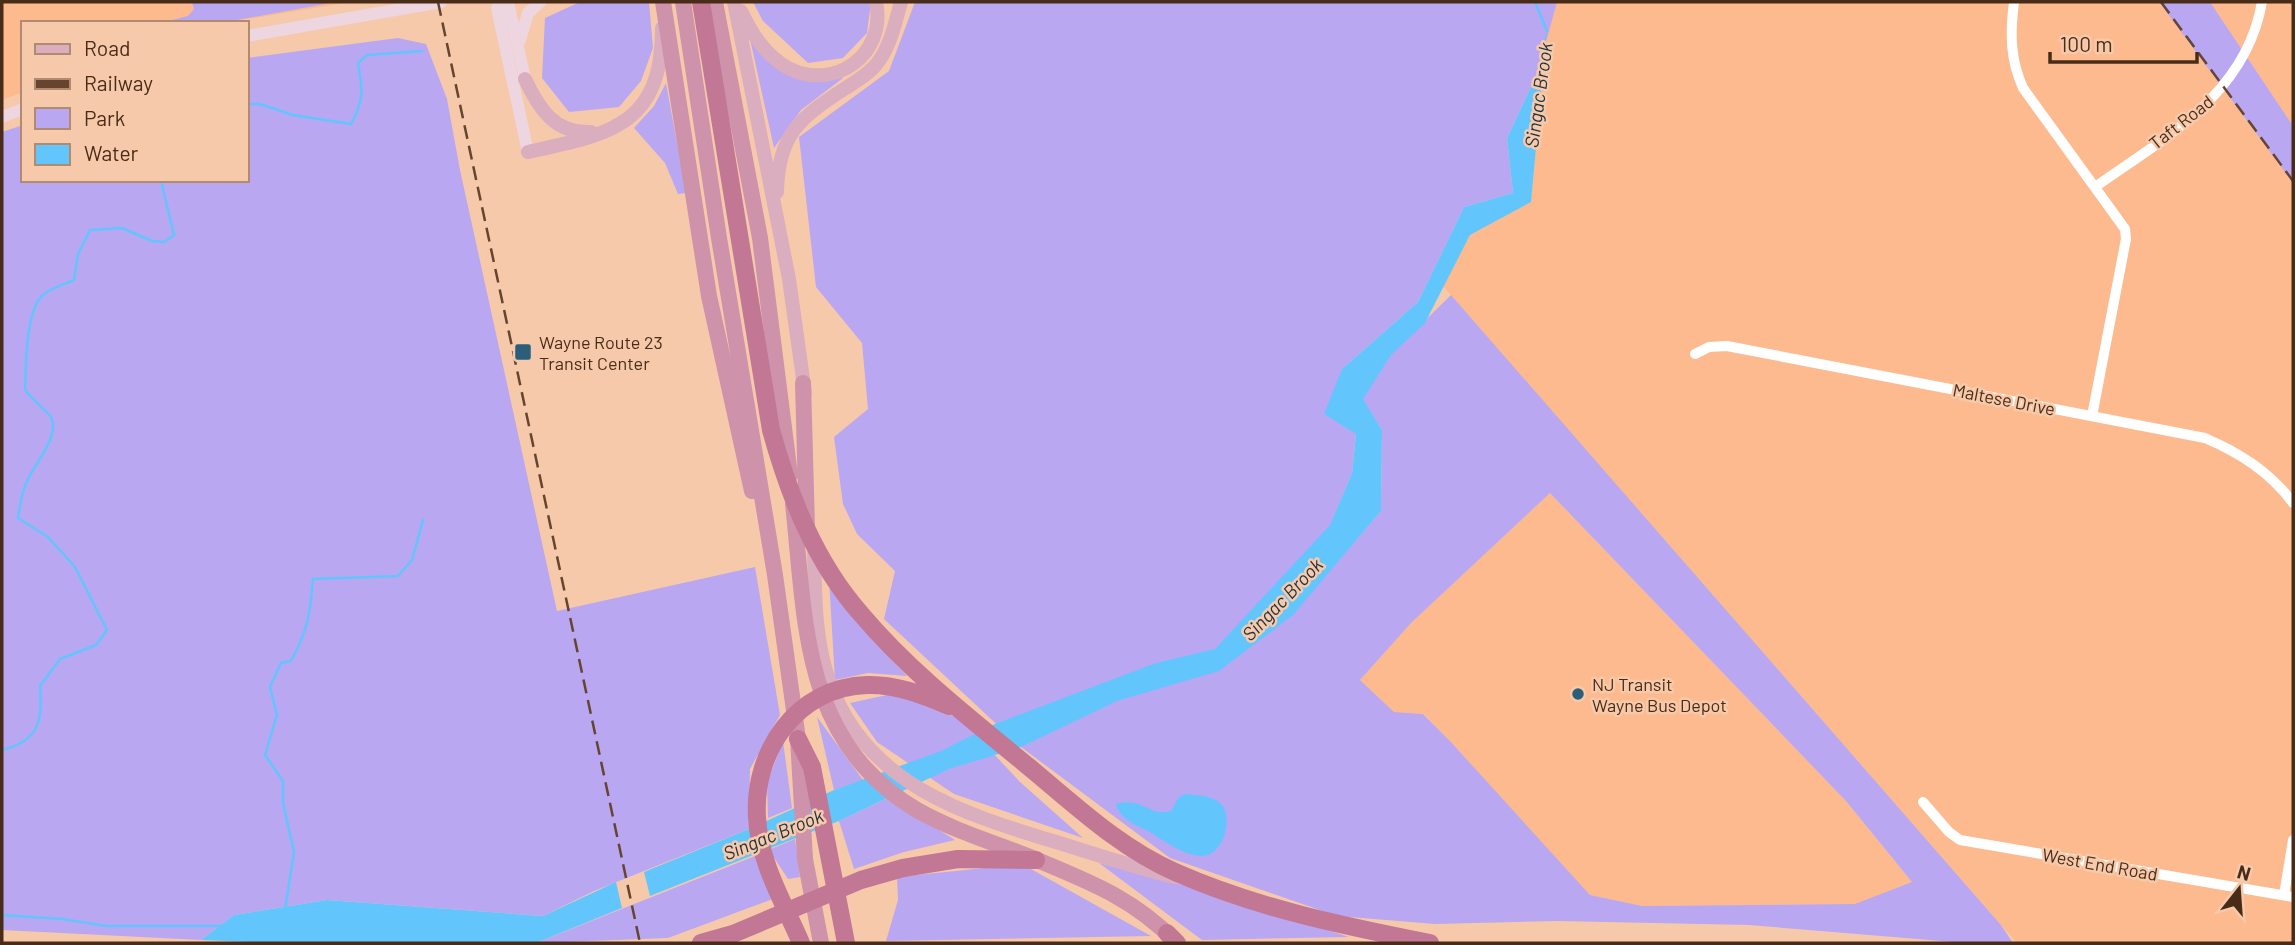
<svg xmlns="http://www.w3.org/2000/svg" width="2295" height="945" viewBox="0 0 2295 945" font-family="Barlow,sans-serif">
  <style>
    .built { fill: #fcba8e }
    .green { fill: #b9a7f2; fill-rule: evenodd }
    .water { fill: #62c6fd }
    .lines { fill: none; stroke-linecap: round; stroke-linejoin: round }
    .stream { stroke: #62c6fd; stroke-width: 2.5 }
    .minor { stroke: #fff; stroke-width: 10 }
    .secondary { stroke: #edd6df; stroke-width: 12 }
    .primary { stroke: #daadbf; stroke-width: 14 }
    .trunk { stroke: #ce92aa; stroke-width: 16 }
    .motorway { stroke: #c27794; stroke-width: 18 }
    .rail { stroke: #65452f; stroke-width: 2.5; stroke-dasharray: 14 7; stroke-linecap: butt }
    .poi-dot { fill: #2a5e7b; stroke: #f7c9ab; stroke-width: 2.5 }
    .labels { text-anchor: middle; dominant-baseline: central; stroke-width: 5; stroke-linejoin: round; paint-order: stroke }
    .street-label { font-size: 18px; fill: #492c17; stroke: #f7c9ab }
    .poi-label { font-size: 18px; fill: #492c17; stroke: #f7c9ab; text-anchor: start }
    .water-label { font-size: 19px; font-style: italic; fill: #1c323f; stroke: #f7c9ab }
  </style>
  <rect width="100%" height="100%" fill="#f7c9ab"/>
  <path class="built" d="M2,2H351L223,23H23V92L2,100Z
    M1557,2H2159L2293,183V943H2017L1443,286L1470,235L1531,202L1547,29Z
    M2210,2H2293V126L2216,11Z
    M1550,493L1846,801L1912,882L1856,904L1642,906L1590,895L1450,741L1424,714L1394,712L1360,680L1411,623Z"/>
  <path class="green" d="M192,2H336L221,23H160L188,16L194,9Z
    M580,2H649L653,48L641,81L619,107L569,112L542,78L545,18Z
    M753,2H871L867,33L843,58L808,63L763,21Z
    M915,2H1557L1537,74L1507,138L1513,193L1464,207L1418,302L1342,369L1356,434L1352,473L1294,612L1381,511L1382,430L1362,399L1391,354L1451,295L2001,925L2013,943H1966L1749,925L1558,921L1435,924L1337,916L1170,858L1021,747L884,619L895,571L857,534L843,504L834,437L868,409L862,343L816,287L799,137L889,71ZM1550,493L1846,801L1912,882L1855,904L1642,906L1590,895L1450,741L1423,714L1394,712L1360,680L1411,623Z
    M2159,2H2210L2293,126V183Z
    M398,38L426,44L447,99L460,170L557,611L755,567L780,715L750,769L749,829L594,891L543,916L327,900L234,915L201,940L2,930V132L23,125V180H247V58Z
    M750,39L806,79L843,78L801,110L774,148Z
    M666,83L686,193L678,194L665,163L634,128L654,106Z
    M829,579L866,632L907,676L868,673L835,680Z
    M896,693L961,719L1020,782L1083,838L954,794L877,742L850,703Z
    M817,717L863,780L834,790Z
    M783,741L792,808L768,818L767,783Z
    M888,798L955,840L904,852L854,869L839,821Z
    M795,839L800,877L788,879L771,853V849Z
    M755,856L773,899L668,938L536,943Z
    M1099,863L1207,891L1349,937L1202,940Z
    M1022,864L1151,936L886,941L898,900L897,877Z"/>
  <path class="water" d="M1547,29L1531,202L1470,235L1425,323L1391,355L1363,399L1382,430L1381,511L1293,615L1219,671L1117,701L1021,747L949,769L839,821L650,896L644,872L749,829L834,790L941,751L995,724L1156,663L1215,649L1330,525L1352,473L1356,434L1324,414L1342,369L1418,302L1464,207L1513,193L1507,138L1537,74Z
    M1185,794C1196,795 1212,795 1221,804C1233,816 1225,855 1202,856C1184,856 1163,840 1148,831C1135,825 1119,818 1116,804C1142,796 1149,817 1171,811L1179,797Z
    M616,882L622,908L536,943H274L201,940L234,915L327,900L543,916Z"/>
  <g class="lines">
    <path class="stream" d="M1535,2L1547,31
      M247,104H260L293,115L351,124C364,100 363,90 358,63L367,55L422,51
      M2,750C39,741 43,721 40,686L60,659L96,645L107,630L75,567L48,537L18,518C20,507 21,496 25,486C32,465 61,438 51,417C49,413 30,397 25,390C26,367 25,309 44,294C52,288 65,284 74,280L78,254L90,230L122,228L152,241L164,242L174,235L162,185L164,180
      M285,910L294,852L283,803V781L265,755L277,715L270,687L281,663L291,661C308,630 310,614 313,579L398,576L412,560L423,520
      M2,915L62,919L107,926H222"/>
    <path class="minor" d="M2014,2C2010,33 2010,59 2023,88L2125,229L2126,239L2092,416
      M2095,187C2165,137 2246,95 2262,2
      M1695,354L1709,347L1727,346L2205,438C2240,453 2270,472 2293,503
      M1923,802L1949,832L1960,840L2293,897
      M2284,895L2293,840"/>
    <path class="secondary" d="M499,2L497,8L528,152
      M508,2L525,79
      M247,36L441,2
      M520,40L528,13L540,2
      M2,117L23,109"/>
    <path class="primary" d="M734,2L789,279L805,393
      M741,11C752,34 765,55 788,68C835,92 887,54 876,2
      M525,79C539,109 555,134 591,132
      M528,152C609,134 662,127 662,28
      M777,192C778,134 800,118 844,89C855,82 866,76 875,66C890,49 895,23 901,2
      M814,546C815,591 814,640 830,683C866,784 963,814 1056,842C1095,854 1134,867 1174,877"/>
    <path class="trunk" d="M663,2L709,296L752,491
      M683,2L719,238L775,575L798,739L805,859L821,943
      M715,2L760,238L790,475
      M803,383L807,527
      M793,504C806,623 801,741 917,810C954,831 996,843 1035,859C1090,882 1133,898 1176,942"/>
    <path class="motorway" d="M701,2L771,430C789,495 815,562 861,614C910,672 971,719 1029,767C1075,805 1120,848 1175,872C1256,908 1344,926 1430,943
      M798,739L812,767L846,943
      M1167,933L1177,943
      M701,943L733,934L861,880L903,868L958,859L1036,860
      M801,943C784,903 759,862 757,817C753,751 797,687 867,685C895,684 924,695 949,706"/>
    <path class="rail" d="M438,2L640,943
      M2161,2L2293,181"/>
  </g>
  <g class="poi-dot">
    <rect x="514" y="343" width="18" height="18" rx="3.5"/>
    <circle cx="1578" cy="694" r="7"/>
  </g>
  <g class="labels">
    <g class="street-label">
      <text transform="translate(2181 122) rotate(-38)">Taft Road</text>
      <text transform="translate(2004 399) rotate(11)">Maltese Drive</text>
      <text transform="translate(2100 864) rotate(10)">West End Road</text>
    </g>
    <g class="poi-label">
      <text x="539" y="342">Wayne Route 23<tspan x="539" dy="21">Transit Center</tspan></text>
      <text x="1592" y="684">NJ Transit<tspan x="1592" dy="21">Wayne Bus Depot</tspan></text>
    </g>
    <g class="water-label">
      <text transform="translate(1538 95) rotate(-82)">Singac Brook</text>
      <text transform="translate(1282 599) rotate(-46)">Singac Brook</text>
      <text transform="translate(773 834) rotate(-22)">Singac Brook</text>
    </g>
  </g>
  <rect width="2295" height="945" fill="none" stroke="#492c17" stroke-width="7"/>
  <rect x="21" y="21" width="228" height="161" fill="#f7c9ab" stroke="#b18a70" stroke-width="2"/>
  <rect x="35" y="44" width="35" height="10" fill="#daadbf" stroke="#b18a70" stroke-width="2"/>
  <text x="84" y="56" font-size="21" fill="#492c17">Road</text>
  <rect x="35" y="79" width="35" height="10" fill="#65452f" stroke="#b18a70" stroke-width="2"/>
  <text x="84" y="91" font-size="21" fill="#492c17">Railway</text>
  <rect x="35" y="108" width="35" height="21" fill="#b9a7f2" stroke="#b18a70" stroke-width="2"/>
  <text x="84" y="126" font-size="21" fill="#492c17">Park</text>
  <rect x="35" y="144" width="35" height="21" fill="#62c6fd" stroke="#b18a70" stroke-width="2"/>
  <text x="84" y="161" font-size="21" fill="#492c17">Water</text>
  <g transform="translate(2239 889) rotate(17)" stroke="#f7c9ab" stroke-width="5" paint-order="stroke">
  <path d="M0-5L12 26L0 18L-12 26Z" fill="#492c17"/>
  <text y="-10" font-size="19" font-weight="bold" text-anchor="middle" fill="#492c17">N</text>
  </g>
  <path d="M2050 52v10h147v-10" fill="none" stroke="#492c17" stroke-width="3.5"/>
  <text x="2060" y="52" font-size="21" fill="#492c17" stroke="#f7c9ab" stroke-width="5" paint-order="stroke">100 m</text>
</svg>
